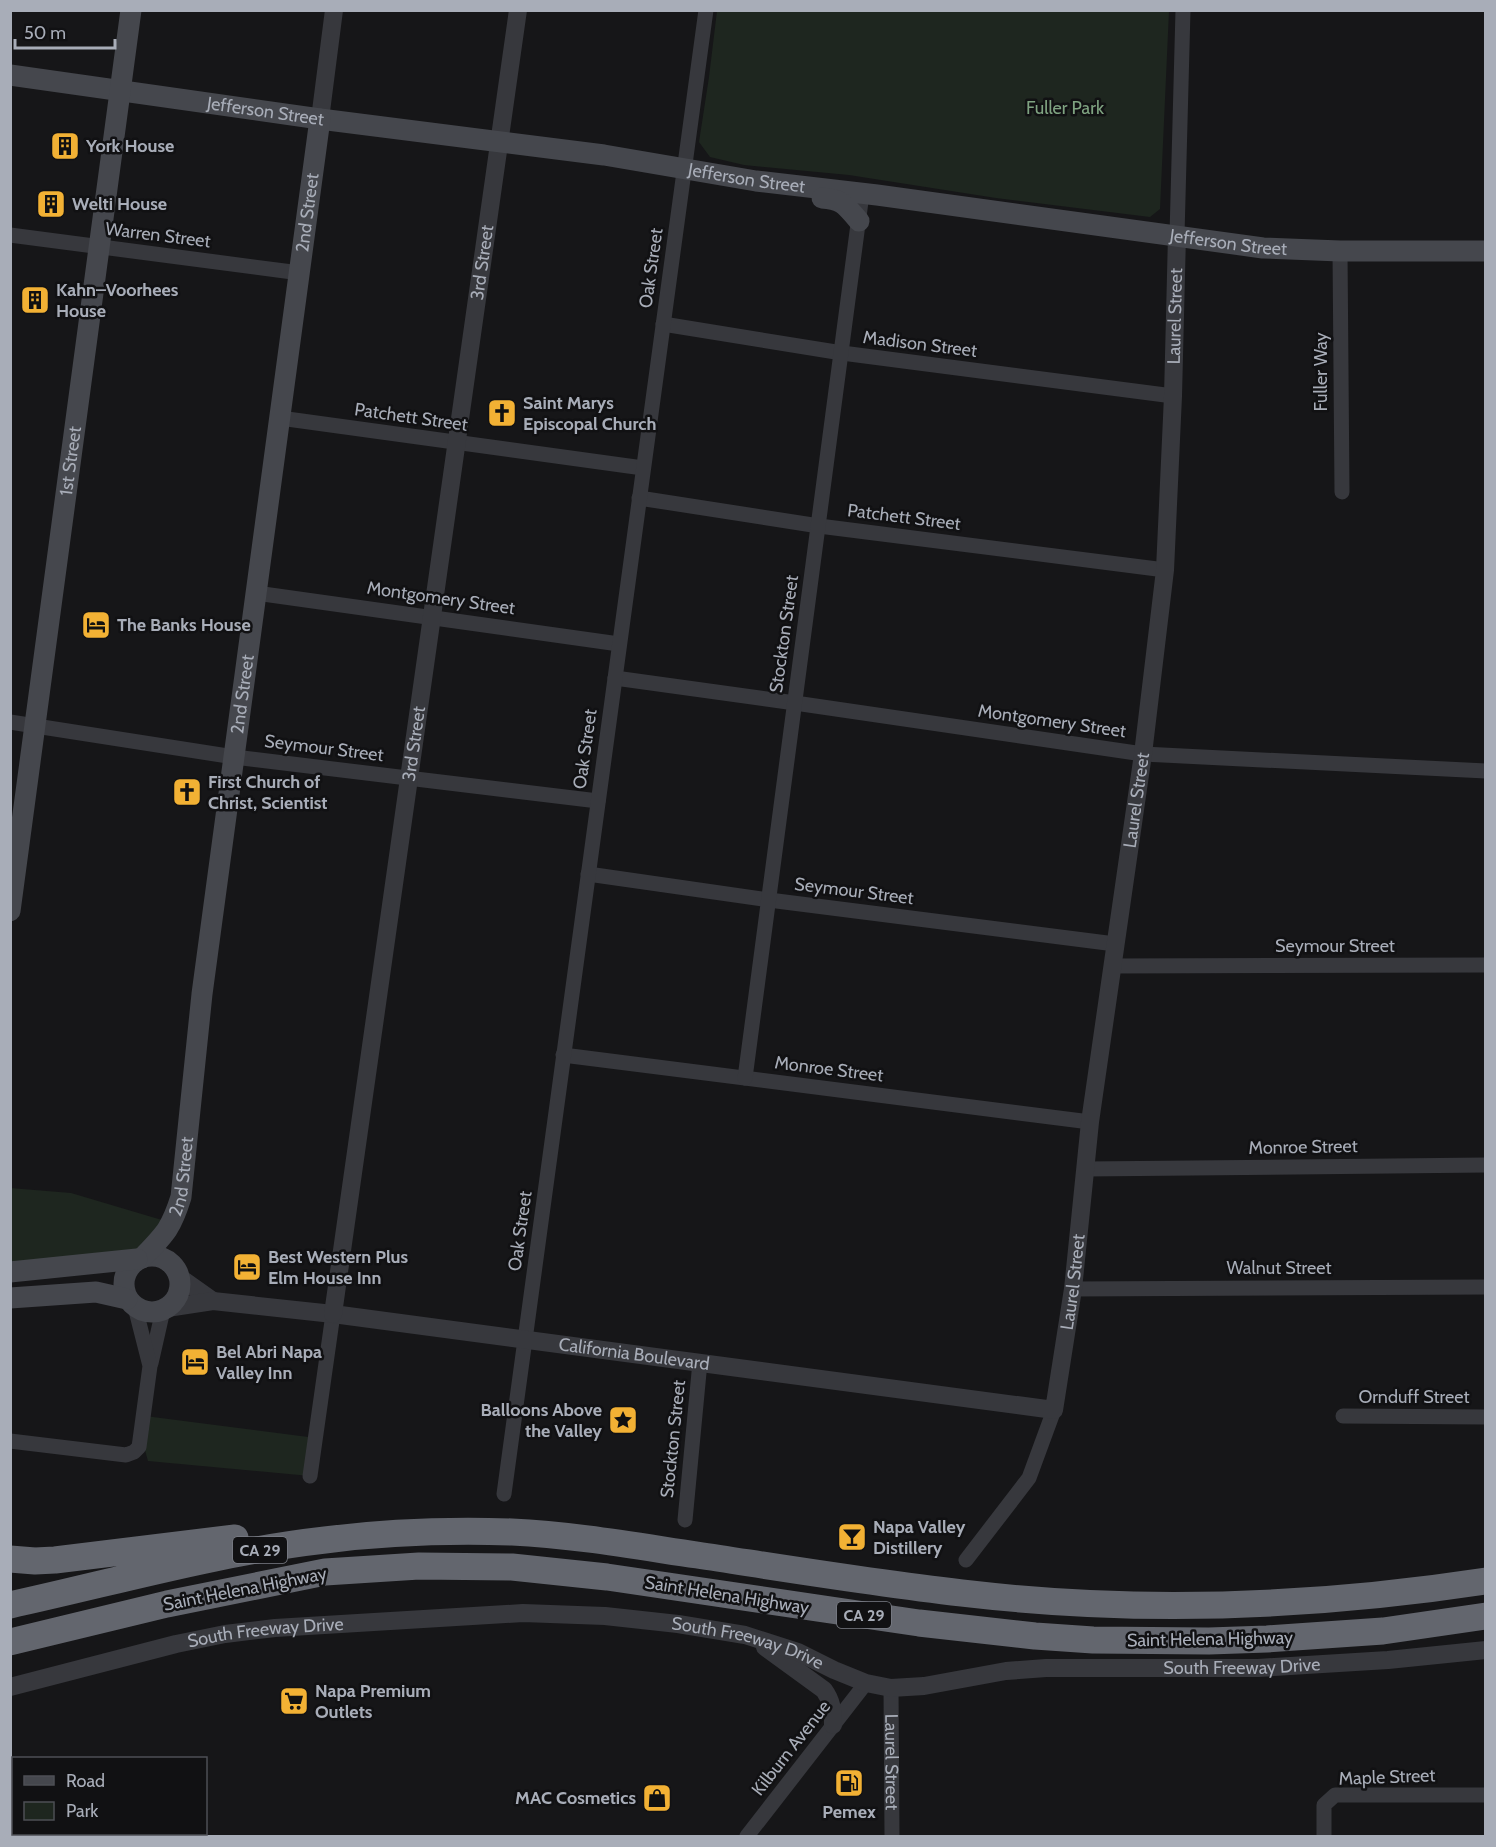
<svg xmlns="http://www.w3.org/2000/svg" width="1496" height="1847" viewBox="0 0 1496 1847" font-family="Cabin,sans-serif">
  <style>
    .green { fill: #1e261f }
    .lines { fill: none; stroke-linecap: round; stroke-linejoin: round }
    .minor { stroke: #37383d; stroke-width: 15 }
    .tertiary { stroke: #37383d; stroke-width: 18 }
    .secondary { stroke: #45474d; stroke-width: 21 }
    .motorway { stroke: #63666e; stroke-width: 27 }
    .labels { text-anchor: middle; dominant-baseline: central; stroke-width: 5; stroke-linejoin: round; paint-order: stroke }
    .shield { fill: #111113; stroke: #7b7e86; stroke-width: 1.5 }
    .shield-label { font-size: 16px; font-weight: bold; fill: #a8adb8 }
    .park-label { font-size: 18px; fill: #7fa381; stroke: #111113 }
    .street-label { font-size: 18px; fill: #a8adb8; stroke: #111113 }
    .poi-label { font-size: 18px; font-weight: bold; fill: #a8adb8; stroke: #111113; text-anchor: start }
  </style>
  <rect width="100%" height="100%" fill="#161618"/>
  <path class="green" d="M717,11H1169L1160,209L1150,217L996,198L849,175L744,165L710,157L699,142L709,77Z
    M10,1188L71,1193L172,1223L141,1258L11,1272Z
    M145,1416L316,1438L310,1476L148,1461L142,1439Z"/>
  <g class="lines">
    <g class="minor">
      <path d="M10,235L300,273"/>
      <path d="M1177,235L1183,10"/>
      <path d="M1340,251L1342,492"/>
      <path d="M663,324L842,353L1173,396"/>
      <path d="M280,418L643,468"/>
      <path d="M639,498L819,526L1165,570"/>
      <path d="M256,593L619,644"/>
      <path d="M615,678L795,703L1143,754L1486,771"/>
      <path d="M10,722L234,757L598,801"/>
      <path d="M588,874L769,900L1115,944"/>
      <path d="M1112,966L1486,965"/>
      <path d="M563,1055L1090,1122"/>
      <path d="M745,1078L862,194"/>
      <path d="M1085,1169L1486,1165"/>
      <path d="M1073,1289L1486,1287"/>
      <path d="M151,1363L163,1310"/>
      <path d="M1343,1416L1486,1417"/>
      <path d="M10,1441L126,1455L134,1452L139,1447L150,1366L135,1307"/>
      <path d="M310,1476L333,1314"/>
      <path d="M504,1494L706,10"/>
      <path d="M685,1520L700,1362"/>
      <path d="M966,1560L1029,1478L1054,1410"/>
      <path id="s1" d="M891,1688L892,1836"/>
      <path d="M747,1836L866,1683"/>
      <path d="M1324,1836V1805L1335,1795H1486"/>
    </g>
    <g class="tertiary">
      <path d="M320,119L334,10"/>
      <path d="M179,1277L213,1301"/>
      <path id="s2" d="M167,1308L213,1301L333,1314L1054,1410L1073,1289L1090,1122L1143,754L1165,570L1173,396L1177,235"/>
      <path id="s3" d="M333,1314L518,10"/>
      <path d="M765,1647L824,1690C832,1701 833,1711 833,1725"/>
      <path id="s4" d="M10,1687L176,1644L225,1634L275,1628L523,1613L605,1616L678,1624L745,1635L798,1652L834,1670L866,1683L891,1688L924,1686L1006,1671L1046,1668H1258L1388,1660L1486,1650"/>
    </g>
    <g class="secondary">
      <path id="s5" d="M10,75L320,119L604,155L756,181L877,195L1263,248L1340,251H1486"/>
      <path d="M822,198C844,200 845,205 859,221"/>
      <path id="s6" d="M10,911L131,10"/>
      <circle cx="152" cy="1284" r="28"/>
      <path id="s7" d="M142,1258C165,1234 171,1229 181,1197L202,994L320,119"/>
      <path d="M10,1272L137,1259"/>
      <path d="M10,1298L96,1292L127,1299"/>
    </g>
    <path class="motorway" d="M10,1559L35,1561L55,1560L235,1538
      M10,1605C115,1582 219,1552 325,1540C387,1532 449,1530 512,1532C574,1535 636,1546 697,1555C789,1569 880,1584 971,1594C1143,1614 1315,1607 1486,1581
      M10,1642L167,1604L325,1572L419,1566L512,1567L607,1577L919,1623L1035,1636L1093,1640L1209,1641L1267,1639L1383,1631L1486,1616"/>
  </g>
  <defs>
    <g id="building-square" transform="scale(1.5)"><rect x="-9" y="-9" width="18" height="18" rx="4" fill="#f2b134" stroke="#111113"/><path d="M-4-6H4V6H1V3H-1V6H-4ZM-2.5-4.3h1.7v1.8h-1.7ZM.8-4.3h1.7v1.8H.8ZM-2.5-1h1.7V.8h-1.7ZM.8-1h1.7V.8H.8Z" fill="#111"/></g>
    <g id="church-square" transform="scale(1.5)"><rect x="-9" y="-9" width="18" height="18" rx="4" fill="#f2b134" stroke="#111113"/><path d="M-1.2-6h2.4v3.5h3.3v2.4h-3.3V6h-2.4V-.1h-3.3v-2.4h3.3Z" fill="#111"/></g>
    <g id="hotel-square" transform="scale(1.5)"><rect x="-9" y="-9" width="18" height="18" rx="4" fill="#f2b134" stroke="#111113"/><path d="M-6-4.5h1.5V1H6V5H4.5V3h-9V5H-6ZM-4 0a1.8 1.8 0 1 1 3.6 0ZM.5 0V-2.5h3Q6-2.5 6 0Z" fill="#111"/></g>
    <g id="sight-square" transform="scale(1.5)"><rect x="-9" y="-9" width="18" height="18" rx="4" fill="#f2b134" stroke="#111113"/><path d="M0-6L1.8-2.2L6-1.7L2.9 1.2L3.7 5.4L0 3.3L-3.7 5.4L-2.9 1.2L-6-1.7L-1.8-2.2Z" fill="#111"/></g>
    <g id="bar-square" transform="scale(1.5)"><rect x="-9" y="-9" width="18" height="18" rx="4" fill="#f2b134" stroke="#111113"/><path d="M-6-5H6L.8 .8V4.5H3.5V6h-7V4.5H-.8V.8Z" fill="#111"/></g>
    <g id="supermarket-square" transform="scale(1.5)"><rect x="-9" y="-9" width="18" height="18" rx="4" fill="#f2b134" stroke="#111113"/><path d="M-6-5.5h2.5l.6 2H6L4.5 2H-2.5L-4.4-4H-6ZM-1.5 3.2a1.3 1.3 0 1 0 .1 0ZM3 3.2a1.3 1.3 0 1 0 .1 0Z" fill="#111"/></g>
    <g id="fuel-square" transform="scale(1.5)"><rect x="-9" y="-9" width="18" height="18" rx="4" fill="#f2b134" stroke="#111113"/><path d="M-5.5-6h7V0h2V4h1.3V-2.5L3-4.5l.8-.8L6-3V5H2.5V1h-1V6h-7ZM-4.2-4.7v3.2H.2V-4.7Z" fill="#111"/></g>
    <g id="shop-square" transform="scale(1.5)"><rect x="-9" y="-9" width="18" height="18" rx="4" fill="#f2b134" stroke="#111113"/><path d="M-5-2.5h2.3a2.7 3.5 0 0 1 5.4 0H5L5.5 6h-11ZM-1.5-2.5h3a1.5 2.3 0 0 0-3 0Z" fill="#111"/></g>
  </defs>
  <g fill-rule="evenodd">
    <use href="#building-square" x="65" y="146"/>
    <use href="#building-square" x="51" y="204"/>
    <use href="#building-square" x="35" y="300"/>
    <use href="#church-square" x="502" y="413"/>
    <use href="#hotel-square" x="96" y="625"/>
    <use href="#church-square" x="187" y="792"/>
    <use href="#hotel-square" x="247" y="1267"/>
    <use href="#hotel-square" x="195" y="1362"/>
    <use href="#sight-square" x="623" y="1420"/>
    <use href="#bar-square" x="852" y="1537"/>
    <use href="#supermarket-square" x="294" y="1701"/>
    <use href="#fuel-square" x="849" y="1783"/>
    <use href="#shop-square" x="657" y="1798"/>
  </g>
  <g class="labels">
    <g class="shield">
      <rect x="233" y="1537" width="54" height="26" rx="4.5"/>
      <rect x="837" y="1602" width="54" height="26" rx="4.5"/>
    </g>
    <g class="shield-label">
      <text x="260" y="1550">CA 29</text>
      <text x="864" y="1615">CA 29</text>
    </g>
    <g class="park-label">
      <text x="1065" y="108">Fuller Park</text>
    </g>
    <g class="street-label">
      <text stroke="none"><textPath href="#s5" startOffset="258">Jefferson Street</textPath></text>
      <text stroke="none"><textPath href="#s5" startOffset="744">Jefferson Street</textPath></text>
      <text stroke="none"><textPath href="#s7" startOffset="1066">2nd Street</textPath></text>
      <text transform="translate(158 235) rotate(7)">Warren Street</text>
      <text stroke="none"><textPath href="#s5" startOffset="1230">Jefferson Street</textPath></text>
      <text stroke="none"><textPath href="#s3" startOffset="1062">3rd Street</textPath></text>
      <text transform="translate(651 268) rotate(-82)">Oak Street</text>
      <text stroke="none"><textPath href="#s2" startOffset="1996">Laurel Street</textPath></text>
      <text transform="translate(920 344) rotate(7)">Madison Street</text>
      <text transform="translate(1321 372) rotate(-90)">Fuller Way</text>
      <text transform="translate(411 417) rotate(8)">Patchett Street</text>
      <text stroke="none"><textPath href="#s6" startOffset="454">1st Street</textPath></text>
      <text transform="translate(904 517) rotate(7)">Patchett Street</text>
      <text transform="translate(441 598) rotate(8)">Montgomery Street</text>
      <text transform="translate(784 634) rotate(-82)">Stockton Street</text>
      <text stroke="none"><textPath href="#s7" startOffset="580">2nd Street</textPath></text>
      <text transform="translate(1052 721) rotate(8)">Montgomery Street</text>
      <text stroke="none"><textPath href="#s3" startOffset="576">3rd Street</textPath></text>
      <text transform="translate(324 748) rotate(7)">Seymour Street</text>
      <text transform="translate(585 749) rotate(-82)">Oak Street</text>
      <text stroke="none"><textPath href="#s2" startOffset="1510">Laurel Street</textPath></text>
      <text transform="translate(854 891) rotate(7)">Seymour Street</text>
      <text x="1335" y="946">Seymour Street</text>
      <text transform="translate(829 1069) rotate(7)">Monroe Street</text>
      <text transform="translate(1303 1147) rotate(-1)">Monroe Street</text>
      <text stroke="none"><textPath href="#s7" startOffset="94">2nd Street</textPath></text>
      <text transform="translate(520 1231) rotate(-82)">Oak Street</text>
      <text x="1279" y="1268">Walnut Street</text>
      <text stroke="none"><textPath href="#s2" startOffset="1024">Laurel Street</textPath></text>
      <text stroke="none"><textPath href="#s2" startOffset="471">California Boulevard</textPath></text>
      <text x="1414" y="1397">Ornduff Street</text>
      <text transform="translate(673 1439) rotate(-84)">Stockton Street</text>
      <text transform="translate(245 1589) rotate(-11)">Saint Helena Highway</text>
      <text transform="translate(727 1595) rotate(9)">Saint Helena Highway</text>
      <text stroke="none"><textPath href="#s4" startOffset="262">South Freeway Drive</textPath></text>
      <text transform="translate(1210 1639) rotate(-1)">Saint Helena Highway</text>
      <text stroke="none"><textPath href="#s4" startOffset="748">South Freeway Drive</textPath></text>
      <text stroke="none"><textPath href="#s4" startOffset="1252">South Freeway Drive</textPath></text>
      <text transform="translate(791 1748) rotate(-52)">Kilburn Avenue</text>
      <text stroke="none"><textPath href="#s1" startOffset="74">Laurel Street</textPath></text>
      <text transform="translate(1387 1777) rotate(-2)">Maple Street</text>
    </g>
    <g class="poi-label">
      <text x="86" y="146">York House</text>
      <text x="72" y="204">Welti House</text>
      <text x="56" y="290">Kahn–Voorhees<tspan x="56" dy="21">House</tspan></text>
      <text x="523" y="403">Saint Marys<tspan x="523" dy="21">Episcopal Church</tspan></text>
      <text x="117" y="625">The Banks House</text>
      <text x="208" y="782">First Church of<tspan x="208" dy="21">Christ, Scientist</tspan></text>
      <text x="268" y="1257">Best Western Plus<tspan x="268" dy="21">Elm House Inn</tspan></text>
      <text x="216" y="1352">Bel Abri Napa<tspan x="216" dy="21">Valley Inn</tspan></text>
      <text x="602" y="1410" text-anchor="end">Balloons Above<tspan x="602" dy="21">the Valley</tspan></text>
      <text x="873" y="1527">Napa Valley<tspan x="873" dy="21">Distillery</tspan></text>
      <text x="315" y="1691">Napa Premium<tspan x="315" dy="21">Outlets</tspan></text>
      <text x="636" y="1798" text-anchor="end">MAC Cosmetics</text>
      <text x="849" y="1812" text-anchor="middle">Pemex</text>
    </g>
  </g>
  <rect width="1496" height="1847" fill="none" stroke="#a8adb8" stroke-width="24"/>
  <rect x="12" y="1757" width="195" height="78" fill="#111113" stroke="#4d4f55" stroke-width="1.5"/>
  <rect x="24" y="1776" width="30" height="9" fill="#45474d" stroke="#4d4f55" stroke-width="1.5"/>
  <text x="66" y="1787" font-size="18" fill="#a8adb8">Road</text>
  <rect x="24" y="1802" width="30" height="18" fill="#1e261f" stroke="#4d4f55" stroke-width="1.5"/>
  <text x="66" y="1817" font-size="18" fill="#a8adb8">Park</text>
  <path d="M15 39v9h100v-9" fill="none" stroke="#a8adb8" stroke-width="3"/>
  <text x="24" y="39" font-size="18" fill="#a8adb8" stroke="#111113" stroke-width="4.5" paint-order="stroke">50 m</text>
</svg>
